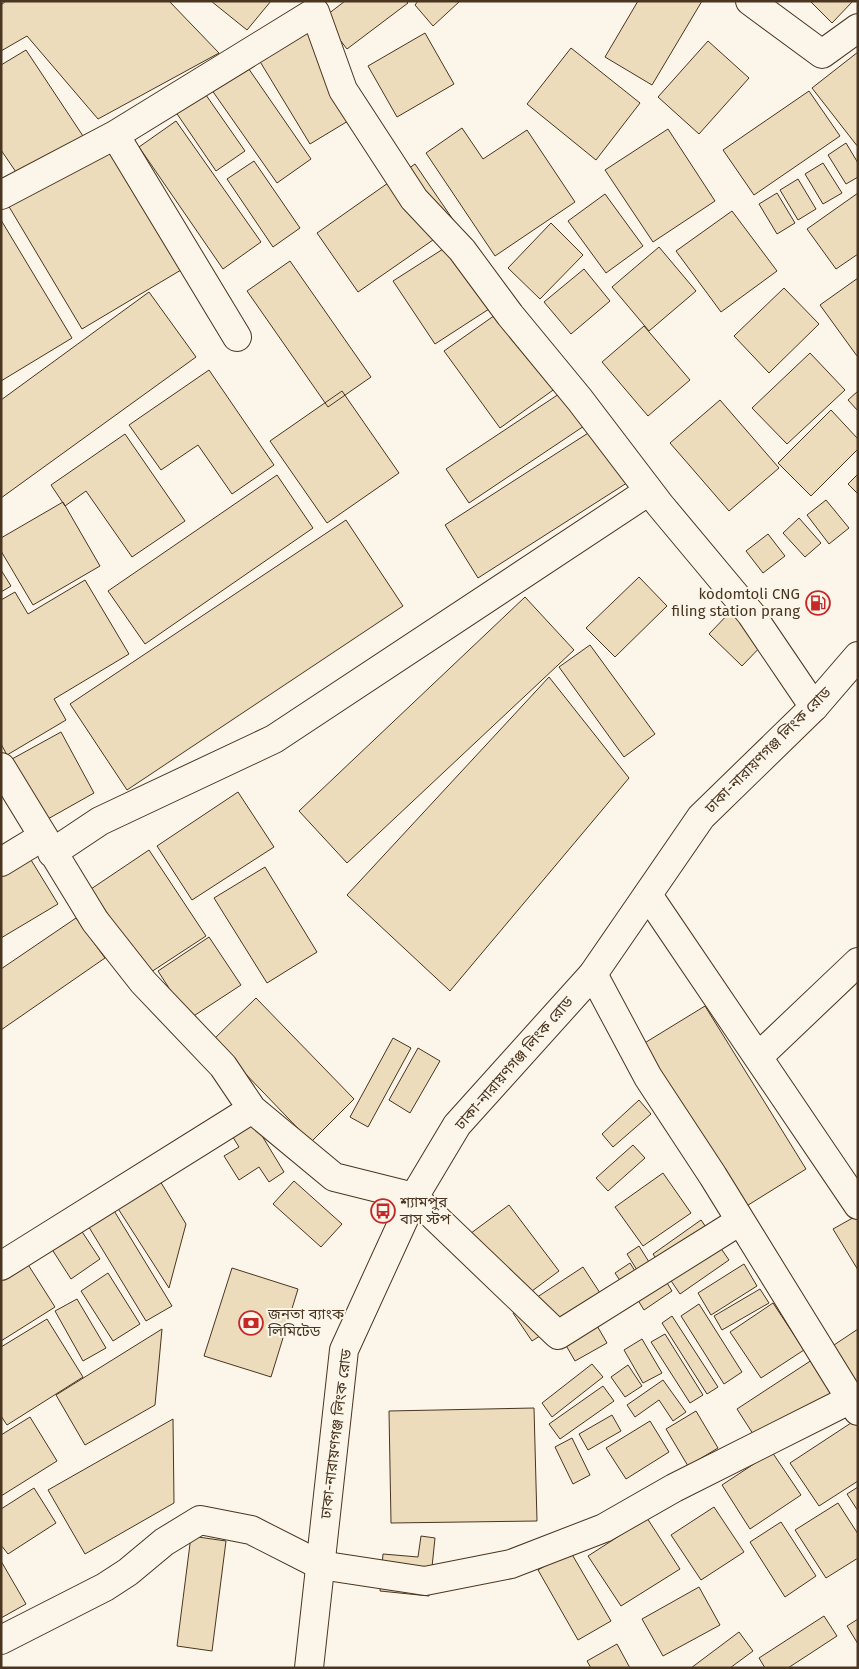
<svg xmlns="http://www.w3.org/2000/svg" width="859" height="1669" viewBox="0 0 859 1669" font-family="'Fira Sans','Noto Sans Bengali',sans-serif">
  <style>
    .building { fill: #ecdcbc; stroke: #4a3520 }
    .lines { fill: none; stroke-linecap: round; stroke-linejoin: round }
    .minor-casing { stroke: #4a3520; stroke-width: 30 }
    .trunk-casing { stroke: #4a3520; stroke-width: 30 }
    .minor { stroke: #fbf6e9; stroke-width: 28 }
    .trunk { stroke: #fbf6e9; stroke-width: 28 }
    .labels { text-anchor: middle; dominant-baseline: central; stroke-width: 4; stroke-linejoin: round; paint-order: stroke }
    .poi-label { font-size: 15px; fill: #4a3520; stroke: #fbf6e9; text-anchor: start }
    .street-label { font-size: 15px; fill: #4a3520; stroke: #fbf6e9 }
  </style>
  <rect width="100%" height="100%" fill="#fbf6e9"/>
  <path class="building" d="M6,1H169L219,53L98,119L27,36L1,51V5Z
    M211,1H271L247,30Z
    M345,1H406L408,3L347,49L323,18Z
    M418,1H460L433,26L415,5Z
    M638,1H702L652,85L605,57Z
    M810,1H853L832,23Z
    M305,26L358,115L310,144L256,55Z
    M425,33L454,84L397,117L368,66Z
    M708,41L749,78L699,134L658,97Z
    M571,48L640,103L596,160L527,104Z
    M26,50L83,136L18,175L1,150V65Z
    M858,52V147L812,88Z
    M244,62L311,159L277,183L209,86Z
    M199,85L245,151L216,171L171,105Z
    M809,91L840,136L754,195L723,150Z
    M176,121L261,242L223,269L139,147Z
    M462,128L483,159L527,130L575,202L495,256L426,153Z
    M668,129L715,201L653,242L605,170Z
    M112,143L186,267L82,329L8,205Z
    M846,143L858,163V177L846,184L828,155Z
    M254,161L300,228L273,247L227,179Z
    M823,163L842,193L823,204L805,174Z
    M415,164L456,224L358,292L317,233Z
    M798,179L816,209L798,220L780,190Z
    M777,193L795,223L777,234L759,204Z
    M858,193V254L836,269L807,229Z
    M605,194L643,246L606,273L568,221Z
    M732,211L777,271L721,312L676,251Z
    M1,220L72,338L1,381Z
    M551,223L583,255L540,299L508,268Z
    M465,235L506,298L435,344L393,281Z
    M659,247L696,291L649,331L612,287Z
    M290,261L371,377L328,407L247,291Z
    M584,269L610,301L571,334L544,302Z
    M858,278V356H857L820,305Z
    M784,288L819,324L769,373L734,336Z
    M149,292L196,357L1,498V400Z
    M515,301L570,378L500,428L444,351Z
    M644,326L690,380L648,416L602,362Z
    M810,353L845,390L787,444L752,408Z
    M209,370L274,465L232,494L198,445L161,470L129,425Z
    M571,386L593,420L469,503L446,469Z
    M342,391L399,473L327,523L270,441Z
    M858,391V411L848,400Z
    M720,400L779,468L729,511L670,443Z
    M831,410L858,439V449L811,496L778,463Z
    M610,419L644,472L478,578L445,525Z
    M125,434L185,521L132,557L86,491L65,506L51,485Z
    M858,474V494L848,484Z
    M277,475L313,528L145,644L108,591Z
    M826,500L849,528L829,544L807,515Z
    M63,502L100,566L33,605L1,551V538Z
    M799,518L821,543L805,557L783,533Z
    M346,520L403,606L127,790L70,704Z
    M768,534L785,556L763,573L746,551Z
    M1,570L11,586L1,592Z
    M639,577L667,606L615,657L586,628Z
    M85,580L129,654L54,699L66,720L7,755L1,744V600L15,592L28,614Z
    M525,597L574,650L347,863L299,811Z
    M733,609L766,641L742,666L709,634Z
    M590,645L655,734L624,757L559,667Z
    M549,677L629,778L450,991L347,895Z
    M61,732L94,793L46,820L12,759Z
    M238,792L274,847L192,900L157,846Z
    M149,850L206,936L148,974L91,889Z
    M28,855L58,904L1,938V871Z
    M265,867L317,952L267,983L214,898Z
    M76,918L105,958L1,1030V969Z
    M209,937L241,985L189,1019L158,971Z
    M256,998L354,1099L311,1142L213,1040Z
    M705,1006L806,1169L745,1207L643,1044Z
    M393,1038L411,1048L368,1127L350,1117Z
    M418,1048L440,1061L410,1113L389,1100Z
    M639,1100L651,1114L613,1147L602,1134Z
    M253,1121L284,1172L269,1182L259,1167L239,1180L224,1156L239,1147L231,1134Z
    M633,1145L645,1158L608,1191L596,1178Z
    M663,1173L691,1213L643,1246L615,1207Z
    M160,1181L186,1224L169,1288L117,1207Z
    M294,1181L342,1224L321,1247L273,1204Z
    M509,1205L559,1271L509,1308L459,1242Z
    M113,1209L172,1306L146,1321L87,1224Z
    M858,1215V1270L833,1229Z
    M701,1220L729,1260L680,1294L653,1254Z
    M75,1221L100,1259L71,1279L46,1240Z
    M639,1246L659,1278L647,1286L627,1254Z
    M27,1263L55,1307L1,1341V1279Z
    M630,1263L645,1287L631,1297L615,1273Z
    M744,1264L757,1286L711,1315L698,1293Z
    M583,1267L602,1296L532,1341L513,1313Z
    M232,1268L298,1289L271,1377L204,1356Z
    M108,1273L140,1324L113,1341L81,1291Z
    M664,1278L672,1291L644,1310L636,1297Z
    M760,1289L769,1303L722,1330L714,1316Z
    M77,1299L106,1348L83,1361L55,1311Z
    M773,1303L804,1350L761,1378L730,1332Z
    M699,1304L742,1372L724,1384L681,1316Z
    M672,1316L718,1387L707,1394L662,1323Z
    M47,1319L83,1377L7,1425L1,1416V1347Z
    M596,1324L607,1343L575,1361L564,1342Z
    M162,1329L155,1405L85,1445L56,1395Z
    M858,1329V1387L831,1347Z
    M665,1334L703,1395L690,1403L651,1342Z
    M642,1339L662,1373L643,1383L624,1350Z
    M818,1356L845,1398L764,1451L737,1409Z
    M592,1364L603,1377L552,1417L542,1403Z
    M628,1365L642,1386L625,1397L611,1377Z
    M663,1380L686,1412L673,1421L659,1400L635,1417L627,1405Z
    M603,1386L614,1401L560,1439L549,1424Z
    M534,1408L537,1521L391,1523L389,1411Z
    M696,1411L718,1448L688,1466L666,1429Z
    M612,1415L621,1431L588,1450L579,1434Z
    M30,1417L57,1461L1,1496V1435Z
    M173,1419L174,1503L85,1554L48,1490Z
    M650,1421L669,1452L626,1479L606,1448Z
    M854,1421L858,1427V1481L819,1506L790,1463Z
    M572,1438L590,1475L573,1484L555,1447Z
    M772,1452L801,1495L750,1529L722,1485Z
    M858,1487V1511L847,1494Z
    M34,1488L56,1523L8,1554L1,1545V1509Z
    M838,1503L858,1534V1558L826,1578L795,1530Z
    M714,1507L744,1552L701,1580L671,1535Z
    M647,1518L680,1569L621,1606L588,1556Z
    M781,1522L816,1576L785,1597L750,1542Z
    M191,1536L226,1541L212,1651L177,1646Z
    M421,1536L435,1538L429,1596L380,1591L383,1554L418,1557Z
    M570,1551L611,1621L578,1640L538,1570Z
    M1,1561L26,1604L1,1618Z
    M699,1587L720,1625L663,1656L642,1619Z
    M824,1616L837,1636L788,1668H765L759,1658Z
    M858,1619V1644L847,1626Z
    M739,1632L753,1651L730,1668H691Z
    M617,1644L630,1668H591L587,1661Z"/>
  <g class="lines">
    <g class="minor-casing">
      <path id="minor" d="M750,1L822,54L858,28
        M115,135L237,337
        M1,195L115,135L315,12L343,90L414,199L462,250L510,315L580,400L660,505L751,614L814,707
        M1,767L95,921L143,982L223,1066L252,1109L334,1177L414,1197L558,1335L740,1221
        M52,853L100,821L274,739L649,491
        M1,862L42,837
        M648,895L858,1205
        M593,974L648,1077L713,1176L858,1411
        M758,1057L858,962
        M1,1266L252,1109
        M1,1640L105,1587L128,1572L164,1542L200,1520L251,1530L320,1565L425,1581L511,1564L604,1528L674,1488L851,1399"/>
    </g>
    <g class="trunk-casing">
      <path id="trunk" d="M309,1668L344,1350L414,1197L457,1125L593,974L701,817L814,707L858,656"/>
    </g>
    <use href="#minor" class="minor"/>
    <use href="#trunk" class="trunk"/>
  </g>
  <defs>
    <g id="fuel-ring" transform="scale(1.25)"><circle r="9.5" fill="#fbf6e9" stroke="#c62828" stroke-width="1.5"/><path d="M-5.5-6h7V0h2V4h1.3V-2.5L3-4.5l.8-.8L6-3V5H2.5V1h-1V6h-7ZM-4.2-4.7v3.2H.2V-4.7Z" fill="#c62828"/></g>
    <g id="bus-ring" transform="scale(1.25)"><circle r="9.5" fill="#fbf6e9" stroke="#c62828" stroke-width="1.5"/><path d="M-5-6H5V4H4V6H2V4H-2V6H-4V4H-5ZM-3.5-4V0h7V-4ZM-3.5 1.2v1.5H-2V1.2ZM2 1.2v1.5H3.5V1.2Z" fill="#c62828"/></g>
    <g id="bank-ring" transform="scale(1.25)"><circle r="9.5" fill="#fbf6e9" stroke="#c62828" stroke-width="1.5"/><path d="M-6-4H6V4H-6ZM0-2.3a2.3 2.3 0 1 0 0 4.6a2.3 2.3 0 1 0 0-4.6Z" fill="#c62828"/></g>
  </defs>
  <g fill-rule="evenodd">
    <use href="#fuel-ring" x="818" y="603"/>
    <use href="#bus-ring" x="383" y="1211"/>
    <use href="#bank-ring" x="251" y="1323"/>
  </g>
  <g class="labels">
    <g class="poi-label">
      <text x="800" y="594" text-anchor="end">kodomtoli CNG<tspan x="800" dy="17">filing station prang</tspan></text>
      <text x="400" y="1202">শ্যামপুর<tspan x="400" dy="17">বাস স্টপ</tspan></text>
      <text x="268" y="1314">জনতা ব্যাংক<tspan x="268" dy="17">লিমিটেড</tspan></text>
    </g>
    <g class="street-label">
      <text transform="translate(768 750) rotate(-45)">ঢাকা-নারায়ণগঞ্জ লিংক রোড</text>
      <text transform="translate(514 1063) rotate(-49)">ঢাকা-নারায়ণগঞ্জ লিংক রোড</text>
      <text transform="translate(336 1434) rotate(-83)">ঢাকা-নারায়ণগঞ্জ লিংক রোড</text>
    </g>
  </g>
  <rect width="859" height="1669" fill="none" stroke="#4a3520" stroke-width="5"/>
</svg>
